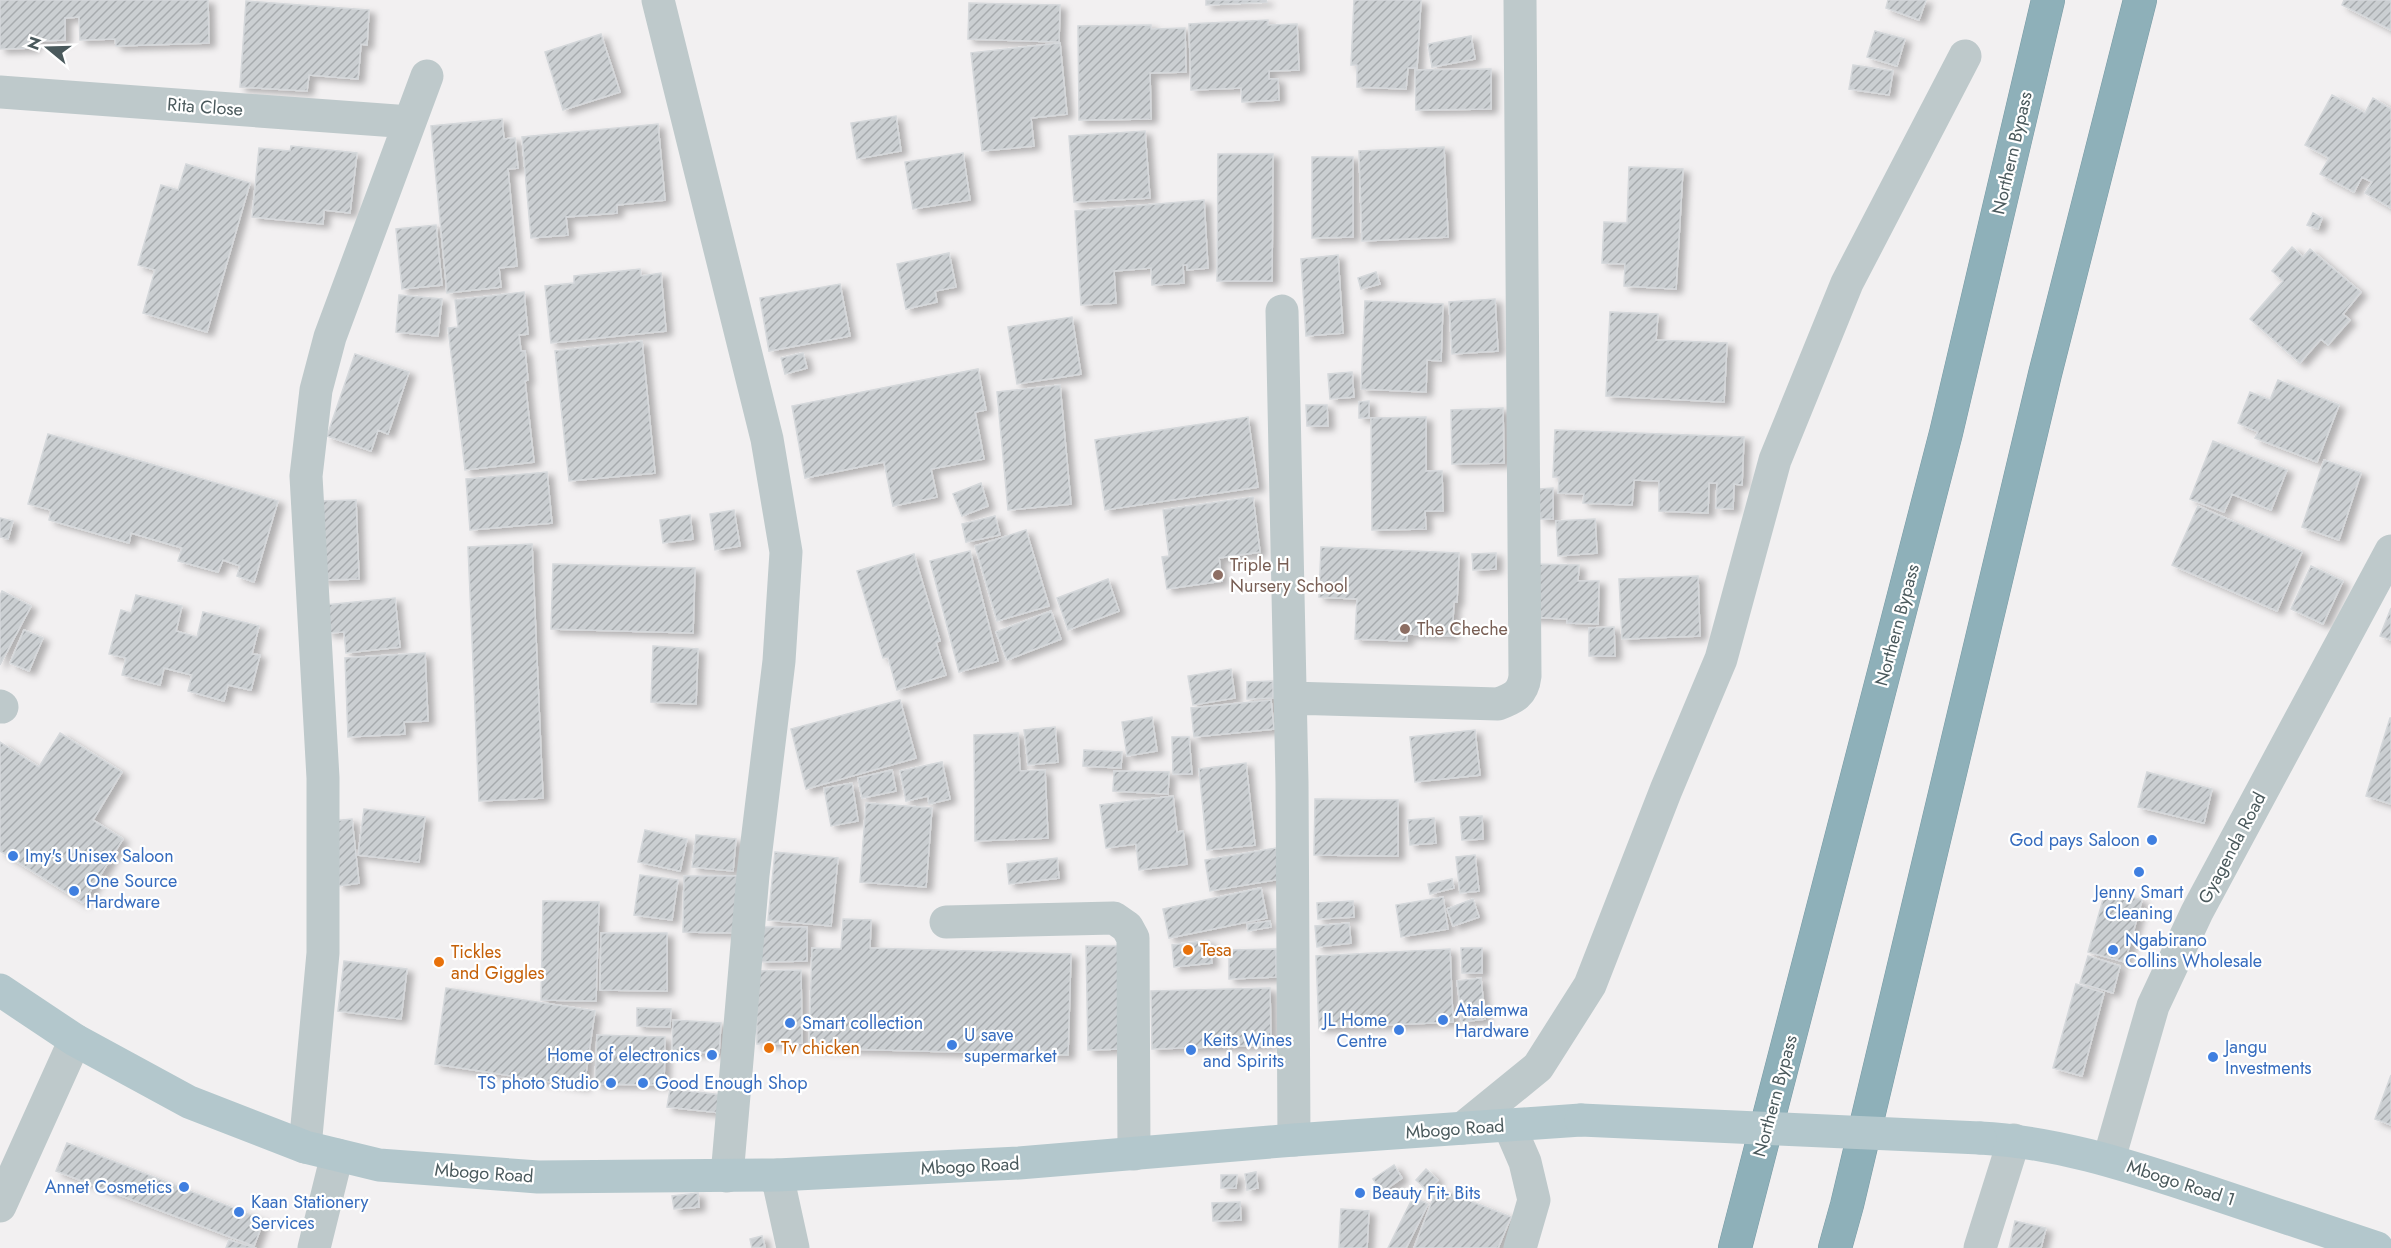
<svg xmlns="http://www.w3.org/2000/svg" width="2391" height="1248" viewBox="0 0 2391 1248" font-family="Jost,sans-serif">
  <style>
    .building { fill: url(#building-hatch); stroke: #d5d8db; stroke-width: 1.5; filter: url(#shadow) }
    .lines { fill: none; stroke-linecap: round; stroke-linejoin: round }
    .highway-casing { stroke: #799ba5; stroke-width: 34 }
    .minor { stroke: #bec9cb; stroke-width: 33 }
    .major { stroke: #b3c7cc; stroke-width: 33 }
    .highway { stroke: #8eb0b9; stroke-width: 33 }
    .major-bridge { stroke: #b3c7cc; stroke-width: 33 }
    .education-dot { fill: #8d6e63; stroke: #fff; stroke-width: 2 }
    .shop-dot { fill: #3f7fe0; stroke: #fff; stroke-width: 2 }
    .food-dot { fill: #e8710a; stroke: #fff; stroke-width: 2 }
    .labels { text-anchor: middle; dominant-baseline: central; stroke-width: 4.5; stroke-linejoin: round; paint-order: stroke }
    .street-label { font-size: 18px; fill: #4a595c; stroke: #fff }
    .education-label { font-size: 18px; fill: #785e54; stroke: #fff; text-anchor: start }
    .shop-label { font-size: 18px; fill: #366cbe; stroke: #fff; text-anchor: start }
    .food-label { font-size: 18px; fill: #c56008; stroke: #fff; text-anchor: start }
  </style>
  <defs>
    <pattern id="building-hatch" width="6" height="6" patternUnits="userSpaceOnUse" patternTransform="scale(1.5)"><rect width="6" height="6" fill="#cbcfd2"/><path d="M-1 1l2-2M0 6l6-6M5 7l2-2" fill="none" stroke="#a7abae"/></pattern>
    <filter id="shadow"><feDropShadow dx="6" dy="4" stdDeviation="3" flood-color="#0004"/></filter>
  </defs>
  <rect width="100%" height="100%" fill="#f2f0f1"/>
  <path class="building" d="M0,0H208L209,43L116,46L115,39L80,40L79,17L65,18V40L34,41V48L0,49Z
    M1206,0H1266L1267,2L1206,5Z
    M1354,0H1421L1417,68H1408L1406,89L1357,87V65H1351Z
    M1888,0H1926L1919,20L1886,8Z
    M2344,0H2391V30L2342,5Z
    M246,1L369,10L367,45L361,44L358,79L309,75L307,91L240,87Z
    M969,3L1060,5L1059,42L968,39Z
    M1268,20V25L1297,24L1299,70L1269,71V79H1278L1279,100L1242,102L1241,88L1191,90L1189,24Z
    M1151,25V29L1185,28L1186,72L1150,73L1151,119L1079,120L1078,26Z
    M1875,31L1905,39L1897,66L1867,57Z
    M601,34L620,92L563,110L545,52Z
    M1471,36L1475,59L1432,67L1428,44Z
    M1060,43L1067,114L1031,118L1034,146L982,151L971,53Z
    M1853,65L1893,71L1889,95L1849,89Z
    M1491,69V109L1416,110L1415,70Z
    M2332,95L2365,113L2373,98L2391,109V208L2365,193L2372,182L2362,177L2354,192L2320,174L2329,158L2305,145Z
    M896,116L901,151L857,159L851,123Z
    M502,119L504,139L515,138L518,168L508,169L517,266L499,268L501,287L447,293L431,126Z
    M658,124L665,200L617,205V213L566,217L568,235L531,238L522,137Z
    M1145,131L1150,198L1074,202L1069,136Z
    M291,146L357,153L350,213L324,210L323,224L252,217L259,148L290,151Z
    M1444,147L1448,237L1362,241L1359,151Z
    M963,153L970,200L913,209L905,162Z
    M1218,154H1273L1272,281H1217Z
    M1312,157H1353V237L1312,238Z
    M186,164L250,183L207,332L143,313L155,270L138,265L161,185L178,190Z
    M1629,167L1683,169L1676,289L1624,286L1625,264L1602,263L1604,222L1627,223Z
    M1204,200L1208,268L1187,270V265H1183L1184,283L1152,285L1151,268L1114,271L1116,303L1081,305L1075,211Z
    M2313,213L2322,218L2318,229L2307,225Z
    M436,225L442,285L402,289L396,229Z
    M2292,247L2303,257L2310,249L2361,292L2343,314L2350,320L2328,345L2321,339L2300,363L2250,319L2283,281L2272,271Z
    M949,253L956,287L935,291L937,302L906,309L897,264Z
    M1338,255L1343,333L1306,336L1301,259Z
    M640,269L641,276L661,273L666,331L551,343L545,286L574,283V276Z
    M1376,272L1380,284L1361,289L1358,278Z
    M840,284L850,336L769,351L760,298Z
    M524,292L528,334L519,335L521,351H525L528,380L525,381L534,462L465,470L448,328L458,327L455,300Z
    M399,295L442,299L438,336L396,332Z
    M1495,299L1498,351L1452,354L1449,302Z
    M1365,301L1443,304L1441,361L1427,360L1426,392L1361,389Z
    M1610,312L1658,314L1656,340L1727,343L1724,402L1606,396Z
    M1072,317L1081,374L1017,384L1008,327Z
    M642,341L655,473L569,481L555,351Z
    M803,353L807,368L785,374L781,358Z
    M355,354L409,372L388,434L378,430L371,451L327,436Z
    M978,369L986,410L975,412L984,459L931,469L937,497L893,506L884,462L805,478L792,406Z
    M1352,372L1354,397L1330,399L1328,374Z
    M2278,380L2339,405L2317,462L2255,438L2258,432L2238,423L2250,392L2270,400Z
    M1060,385L1071,504L1008,510L997,392Z
    M1369,401V418H1359V402Z
    M1306,405H1327L1328,426H1307Z
    M1503,408L1504,463L1452,464L1451,410Z
    M1248,417L1258,487L1105,510L1095,440Z
    M1426,417V471H1442L1443,511H1425L1426,529L1372,530L1371,418Z
    M1555,430L1744,437L1742,485L1734,484L1733,509L1716,508L1717,483H1709L1708,513L1659,511V481L1634,480L1632,505L1583,503L1584,494L1558,493L1559,477H1553Z
    M48,434L278,501L254,582L237,576L240,566L223,560L218,572L178,561L182,548L131,533L129,543L49,520L51,510L28,504Z
    M2213,441L2287,470L2271,510L2232,494L2224,512L2190,499Z
    M2324,460L2361,473L2339,540L2302,527Z
    M547,472L552,523L470,530L466,479Z
    M981,483L988,506L962,516L953,494Z
    M1553,488V519H1540L1539,489Z
    M1253,497L1260,552L1219,558L1222,581L1167,589L1162,557L1169,556L1163,510Z
    M356,500L359,579L322,580L319,501Z
    M2198,506L2302,552L2277,611L2172,565Z
    M734,510L740,546L715,550L710,514Z
    M690,515L693,539L663,543L660,520Z
    M995,516L1000,535L966,542L962,524Z
    M0,518L13,521L8,539L0,537Z
    M1595,519L1597,553L1558,556L1556,521Z
    M1026,530L1049,606L997,621L975,546Z
    M532,544L543,798L479,801L468,547Z
    M1321,547L1459,553L1457,602H1454L1452,636L1407,634V641L1355,639L1357,599L1319,597Z
    M970,551L998,661L959,672L930,561Z
    M1496,553V569L1473,570L1472,554Z
    M914,554L940,641L936,642L946,675L897,690L888,657L883,658L857,571Z
    M553,564L695,568L693,633L551,629Z
    M1532,564L1579,565L1578,581H1599L1598,624L1567,623V619L1530,617Z
    M2311,566L2343,581L2323,624L2291,609Z
    M1698,576L1700,636L1622,639L1619,579Z
    M1108,579L1119,611L1068,630L1057,598Z
    M2,591L31,606L0,665V596Z
    M136,595L182,606L176,631L197,637L203,612L259,626L252,654L260,655L251,690L228,685L224,701L188,691L192,675L164,668L160,685L122,675L126,658L109,654L121,610L131,613Z
    M395,598L400,647L346,653L344,632L328,633L325,605Z
    M2391,608V640L2380,636Z
    M1051,611L1061,639L1007,660L996,632Z
    M1614,627L1615,656H1589V628Z
    M24,630L43,638L29,671L10,663Z
    M653,646L698,649L696,704L651,702Z
    M425,653L428,721L404,722L405,734L348,737L345,658Z
    M1231,669L1235,698L1193,705L1188,676Z
    M1273,681V698L1247,699V682Z
    M900,700L916,758L806,789L791,729Z
    M1271,700L1274,729L1194,737L1191,708Z
    M1152,717L1157,751L1127,756L1122,722Z
    M2390,718H2391V804L2366,796Z
    M1055,727L1058,762L1028,765L1024,730Z
    M1475,730L1480,775L1415,782L1410,737Z
    M60,733L122,772L93,820L123,839L83,903L0,851V742L39,767Z
    M1018,733L1020,771L1045,770L1048,838L975,841L974,735Z
    M1172,737H1189L1192,774H1173Z
    M1084,750L1122,752L1121,768L1083,766Z
    M942,762L950,799L929,804L928,796L906,801L900,771Z
    M1246,763L1255,845L1207,850L1199,769Z
    M892,770L896,791L862,798L858,778Z
    M1114,771L1169,772L1168,794L1113,791Z
    M2147,772L2212,789L2204,823L2138,807Z
    M852,783L858,821L831,826L824,788Z
    M1173,796L1177,832L1183,831L1187,864L1139,870L1136,844L1106,848L1100,805Z
    M1315,799L1398,800V856L1314,855Z
    M866,803L932,808L926,887L860,882Z
    M364,809L425,817L419,862L358,855Z
    M1482,816L1483,839L1462,840L1460,817Z
    M1434,818L1436,843L1410,845L1408,820Z
    M352,819L359,883L339,886L331,821Z
    M645,830L687,839L680,871L638,862Z
    M696,835L736,839L733,871L692,867Z
    M1276,848L1281,879L1210,891L1205,860Z
    M775,852L838,858L831,926L768,920Z
    M1475,855L1479,891L1460,893L1456,857Z
    M1057,858L1059,878L1009,884L1007,864Z
    M640,875L678,880L672,920L634,915Z
    M684,876H741L740,933L683,932Z
    M1452,879L1454,888L1430,894L1428,884Z
    M1261,888L1267,918L1169,938L1163,909Z
    M2106,889L2142,900L2125,962L2088,952Z
    M1443,897L1448,929L1401,937L1396,905Z
    M1473,899L1479,917L1453,926L1447,909Z
    M543,901L599,902L596,1001L541,1000Z
    M1353,901L1354,917L1318,919L1317,903Z
    M843,919L871,920L870,948L1071,954L1068,1055L809,1048L812,948L841,949Z
    M1270,921L1271,927L1248,931L1247,924Z
    M1349,923L1351,943L1317,947L1315,926Z
    M760,927H807V961L760,962Z
    M601,933H667V991L600,990Z
    M1209,940L1212,963L1174,967L1172,945Z
    M1086,946H1118L1120,1049L1088,1050Z
    M1461,948H1482V973H1462Z
    M1276,949V977L1229,979V950Z
    M1450,949L1453,1022L1319,1028L1316,956Z
    M2088,956L2120,966L2113,993L2080,983Z
    M344,961L407,969L401,1019L338,1011Z
    M801,970L802,1043L757,1044L756,971Z
    M1481,978L1485,1019L1462,1022L1457,981Z
    M2076,984L2104,993L2082,1076L2053,1068Z
    M446,988L595,1011L584,1087L435,1064Z
    M1270,988L1271,1045L1152,1049L1151,991Z
    M637,1008L671,1009L670,1027L637,1026Z
    M673,1020L721,1023L719,1053L672,1051Z
    M597,1035L665,1037L664,1085L595,1084Z
    M2391,1075V1125L2375,1119Z
    M670,1089L723,1095L721,1113L667,1107Z
    M67,1143L264,1220L254,1246L56,1171Z
    M1394,1165L1402,1178L1382,1192L1373,1179Z
    M1426,1169L1438,1180L1428,1191L1416,1180Z
    M1256,1172L1258,1188L1247,1190L1245,1174Z
    M1221,1175H1237L1236,1188H1221Z
    M1437,1188L1511,1217L1498,1248H1414Z
    M698,1193L699,1207L674,1209L672,1196Z
    M1413,1197L1428,1204L1406,1248H1388Z
    M1240,1202L1241,1220L1213,1221L1212,1203Z
    M1341,1209L1369,1211L1367,1248H1339Z
    M2015,1221L2046,1228L2041,1248H2009Z
    M762,1236L765,1247L752,1248L750,1239Z
    M229,1240L256,1248H226Z"/>
  <g class="lines">
    <g class="highway-casing">
      <path id="highway" d="M1735,1248L1946,433L2048,0
        M1835,1248L1847,1205L2045,374L2140,0"/>
    </g>
    <path class="minor" d="M658,0L767,439L786,552L779,661L753,875L727,1176
      M0,92L410,122
      M1282,311L1292,782L1294,1140
      M1290,698L1498,704C1514,698 1523,694 1525,676L1520,0
      M0,706L2,707
      M946,922L1114,918L1127,927L1133,938L1134,1154
      M1509,1125L1525,1162L1534,1200L1520,1248
      M1463,1128L1538,1067L1590,985L1666,790L1721,659L1775,460L1847,283L1965,56
      M305,1147L323,953V778L306,476L316,390L330,337L427,76
      M2109,1159L2153,1006L2197,912L2391,551
      M777,1175L793,1248
      M0,1206L75,1040
      M314,1248L337,1155
      M1980,1248L2014,1140"/>
    <path class="major" d="M0,990L75,1040L189,1102L305,1147L379,1165L538,1177L777,1175L1019,1163L1294,1140L1581,1120
      M1980,1138C2058,1142 2129,1166 2203,1190C2261,1209 2319,1229 2377,1248"/>
    <use href="#highway" class="highway"/>
    <path class="major-bridge" d="M1581,1120L1980,1138"/>
  </g>
  <g class="education-dot">
    <circle cx="1218" cy="575" r="6"/>
    <circle cx="1405" cy="629" r="6"/>
  </g>
  <g class="shop-dot">
    <circle cx="2152" cy="840" r="6"/>
    <circle cx="13" cy="856" r="6"/>
    <circle cx="2139" cy="872" r="6"/>
    <circle cx="74" cy="891" r="6"/>
    <circle cx="2113" cy="950" r="6"/>
    <circle cx="1443" cy="1020" r="6"/>
    <circle cx="790" cy="1023" r="6"/>
    <circle cx="1399" cy="1030" r="6"/>
    <circle cx="952" cy="1045" r="6"/>
    <circle cx="1191" cy="1050" r="6"/>
    <circle cx="712" cy="1055" r="6"/>
    <circle cx="2213" cy="1057" r="6"/>
    <circle cx="611" cy="1083" r="6"/>
    <circle cx="643" cy="1083" r="6"/>
    <circle cx="184" cy="1187" r="6"/>
    <circle cx="1360" cy="1193" r="6"/>
    <circle cx="239" cy="1212" r="6"/>
  </g>
  <g class="food-dot">
    <circle cx="1188" cy="950" r="6"/>
    <circle cx="439" cy="962" r="6"/>
    <circle cx="769" cy="1048" r="6"/>
  </g>
  <g class="labels">
    <g class="street-label">
      <text transform="translate(205 107) rotate(4)">Rita Close</text>
      <text transform="translate(2012 153) rotate(-77)">Northern Bypass</text>
      <text transform="translate(1897 625) rotate(-75)">Northern Bypass</text>
      <text transform="translate(2232 848) rotate(-62)">Gyagenda Road</text>
      <text transform="translate(1775 1096) rotate(-75)">Northern Bypass</text>
      <text transform="translate(1455 1129) rotate(-4)">Mbogo Road</text>
      <text transform="translate(970 1166) rotate(-3)">Mbogo Road</text>
      <text transform="translate(484 1173) rotate(4)">Mbogo Road</text>
      <text transform="translate(2181 1183) rotate(18)">Mbogo Road 1</text>
    </g>
    <g class="education-label">
      <text x="1230" y="565">Triple H<tspan x="1230" dy="21">Nursery School</tspan></text>
      <text x="1417" y="629">The Cheche</text>
    </g>
    <g class="shop-label">
      <text x="2140" y="840" text-anchor="end">God pays Saloon</text>
      <text x="25" y="856">Imy's Unisex Saloon</text>
      <text x="86" y="881">One Source<tspan x="86" dy="21">Hardware</tspan></text>
      <text x="2139" y="892" text-anchor="middle">Jenny Smart<tspan x="2139" dy="21">Cleaning</tspan></text>
      <text x="2125" y="940">Ngabirano<tspan x="2125" dy="21">Collins Wholesale</tspan></text>
      <text x="1455" y="1010">Atalemwa<tspan x="1455" dy="21">Hardware</tspan></text>
      <text x="1387" y="1020" text-anchor="end">JL Home<tspan x="1387" dy="21">Centre</tspan></text>
      <text x="802" y="1023">Smart collection</text>
      <text x="964" y="1035">U save<tspan x="964" dy="21">supermarket</tspan></text>
      <text x="1203" y="1040">Keits Wines<tspan x="1203" dy="21">and Spirits</tspan></text>
      <text x="2225" y="1047">Jangu<tspan x="2225" dy="21">Investments</tspan></text>
      <text x="700" y="1055" text-anchor="end">Home of electronics</text>
      <text x="599" y="1083" text-anchor="end">TS photo Studio</text>
      <text x="655" y="1083">Good Enough Shop</text>
      <text x="172" y="1187" text-anchor="end">Annet Cosmetics</text>
      <text x="1372" y="1193">Beauty Fit- Bits</text>
      <text x="251" y="1202">Kaan Stationery<tspan x="251" dy="21">Services</tspan></text>
    </g>
    <g class="food-label">
      <text x="1200" y="950">Tesa</text>
      <text x="451" y="952">Tickles<tspan x="451" dy="21">and Giggles</tspan></text>
      <text x="781" y="1048">Tv chicken</text>
    </g>
  </g>
  <g transform="translate(48 48) rotate(289)" stroke="#ffffff" stroke-width="4.5" paint-order="stroke">
  <path d="M0-4.5L10 22L0 15L-10 22Z" fill="#4a595c"/>
  <text y="-9" font-size="16" font-weight="bold" text-anchor="middle" fill="#4a595c">N</text>
  </g>
</svg>
